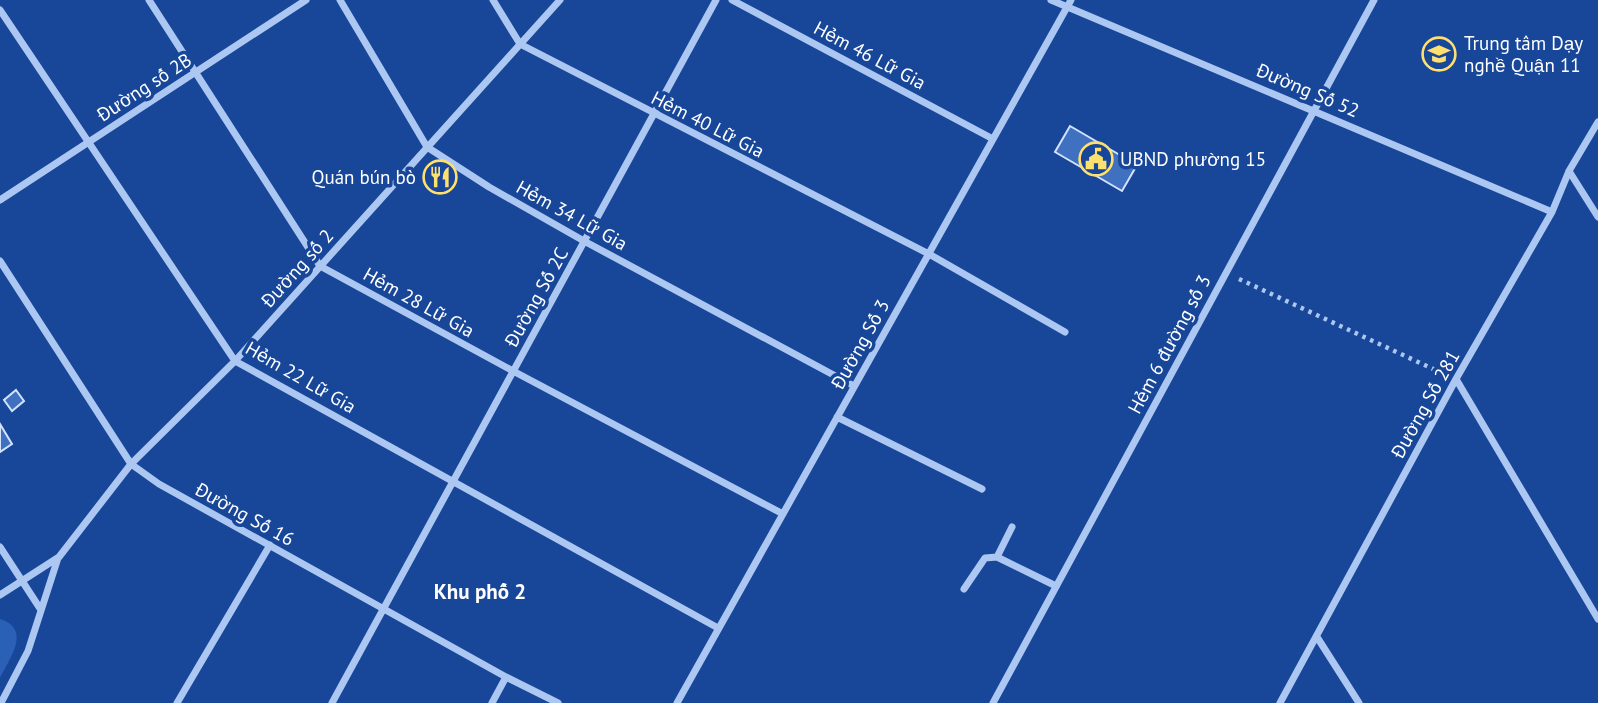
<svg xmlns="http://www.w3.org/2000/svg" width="1598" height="703" font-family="'PT Sans',sans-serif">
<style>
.green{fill:#2b60b7}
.building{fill:#4070c0;stroke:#d4e3fc;stroke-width:2}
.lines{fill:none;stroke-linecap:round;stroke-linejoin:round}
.path{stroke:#acc7f2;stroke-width:4.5;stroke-dasharray:3.5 5;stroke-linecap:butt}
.street{stroke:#acc7f2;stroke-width:7}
.labels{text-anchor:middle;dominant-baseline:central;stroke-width:7;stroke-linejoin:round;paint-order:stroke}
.poi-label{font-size:19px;fill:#fff;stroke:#184799;text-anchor:start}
.street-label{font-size:19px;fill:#fff;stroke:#184799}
.neighbourhood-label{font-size:21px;font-weight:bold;fill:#fff;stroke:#184799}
</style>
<rect width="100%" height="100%" fill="#184799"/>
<path class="green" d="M0,619C32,629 10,658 0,678Z"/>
<path class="building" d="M1070,126L1137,165L1122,191L1055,152Z
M16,390L24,401L12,411L4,400Z
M0,424L12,444L0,452Z"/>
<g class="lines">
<path class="path" d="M1239,279L1444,374"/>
<path class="street" d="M149,0L320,266L513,371L783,514
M340,0L427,147L489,187L584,241L854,386
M493,0L520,44L929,254L1065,332
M732,0L993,139
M1051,0L1552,212
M0,10L235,361L718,628
M1569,171L1598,217
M0,200L306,0
M0,261L131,464L159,484L506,677L558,703
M1456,379L1598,619
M837,417L982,489
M0,547L41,610
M997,557L1056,586
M964,589L985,558L997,557L1012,527
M0,595L59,557L131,464L235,361L560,0
M1317,637L1359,703
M1,703L28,651L58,558
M177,703L270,545
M332,703L716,0
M492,703L506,677
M677,703L1071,0
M993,703L1374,0
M1280,703L1456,379L1552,212L1569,171L1598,122"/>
</g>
<defs>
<symbol id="school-ring" viewBox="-11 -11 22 22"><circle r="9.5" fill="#184799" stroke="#ffdf6d" stroke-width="1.5"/><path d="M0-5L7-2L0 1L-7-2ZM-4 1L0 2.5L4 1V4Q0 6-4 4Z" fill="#ffdf6d"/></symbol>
<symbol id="civic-ring" viewBox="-11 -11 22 22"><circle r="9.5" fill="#184799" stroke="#ffdf6d" stroke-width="1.5"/><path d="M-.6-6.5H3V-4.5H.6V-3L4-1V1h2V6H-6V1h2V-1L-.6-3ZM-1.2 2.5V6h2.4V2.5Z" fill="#ffdf6d"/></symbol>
<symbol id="restaurant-ring" viewBox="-11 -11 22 22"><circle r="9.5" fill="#184799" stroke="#ffdf6d" stroke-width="1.5"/><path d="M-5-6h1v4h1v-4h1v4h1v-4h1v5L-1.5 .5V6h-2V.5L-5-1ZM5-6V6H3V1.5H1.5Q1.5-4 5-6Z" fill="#ffdf6d"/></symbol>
</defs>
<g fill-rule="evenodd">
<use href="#school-ring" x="1420" y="35" width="38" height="38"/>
<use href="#civic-ring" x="1077" y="140" width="38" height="38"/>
<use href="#restaurant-ring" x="421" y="158" width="38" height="38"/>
</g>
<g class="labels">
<g class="poi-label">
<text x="1464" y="43">Trung tâm Dạy<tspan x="1464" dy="22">nghề Quận 11</tspan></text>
<text x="1120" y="159">UBND phường 15</text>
<text x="416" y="177" text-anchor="end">Quán bún bò</text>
</g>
<g class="street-label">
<text transform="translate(870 55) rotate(28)">Hẻm 46 Lữ Gia</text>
<text transform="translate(144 87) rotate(-33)">Đường số 2B</text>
<text transform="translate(1308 90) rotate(23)">Đường Số 52</text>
<text transform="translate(708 124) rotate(27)">Hẻm 40 Lữ Gia</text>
<text transform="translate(572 215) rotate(29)">Hẻm 34 Lữ Gia</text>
<text transform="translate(297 268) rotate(-48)">Đường số 2</text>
<text transform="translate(536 297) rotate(-61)">Đường Số 2C</text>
<text transform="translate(419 302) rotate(29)">Hẻm 28 Lữ Gia</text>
<text transform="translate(860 344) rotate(-61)">Đường Số 3</text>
<text transform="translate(1169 344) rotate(-62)">Hẻm 6 đường số 3</text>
<text transform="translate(301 377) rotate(30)">Hẻm 22 Lữ Gia</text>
<text transform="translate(1425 404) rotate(-61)">Đường Số 281</text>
<text transform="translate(245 514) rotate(29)">Đường Số 16</text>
</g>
<g class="neighbourhood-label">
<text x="480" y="591">Khu phố 2</text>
</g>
</g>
</svg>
